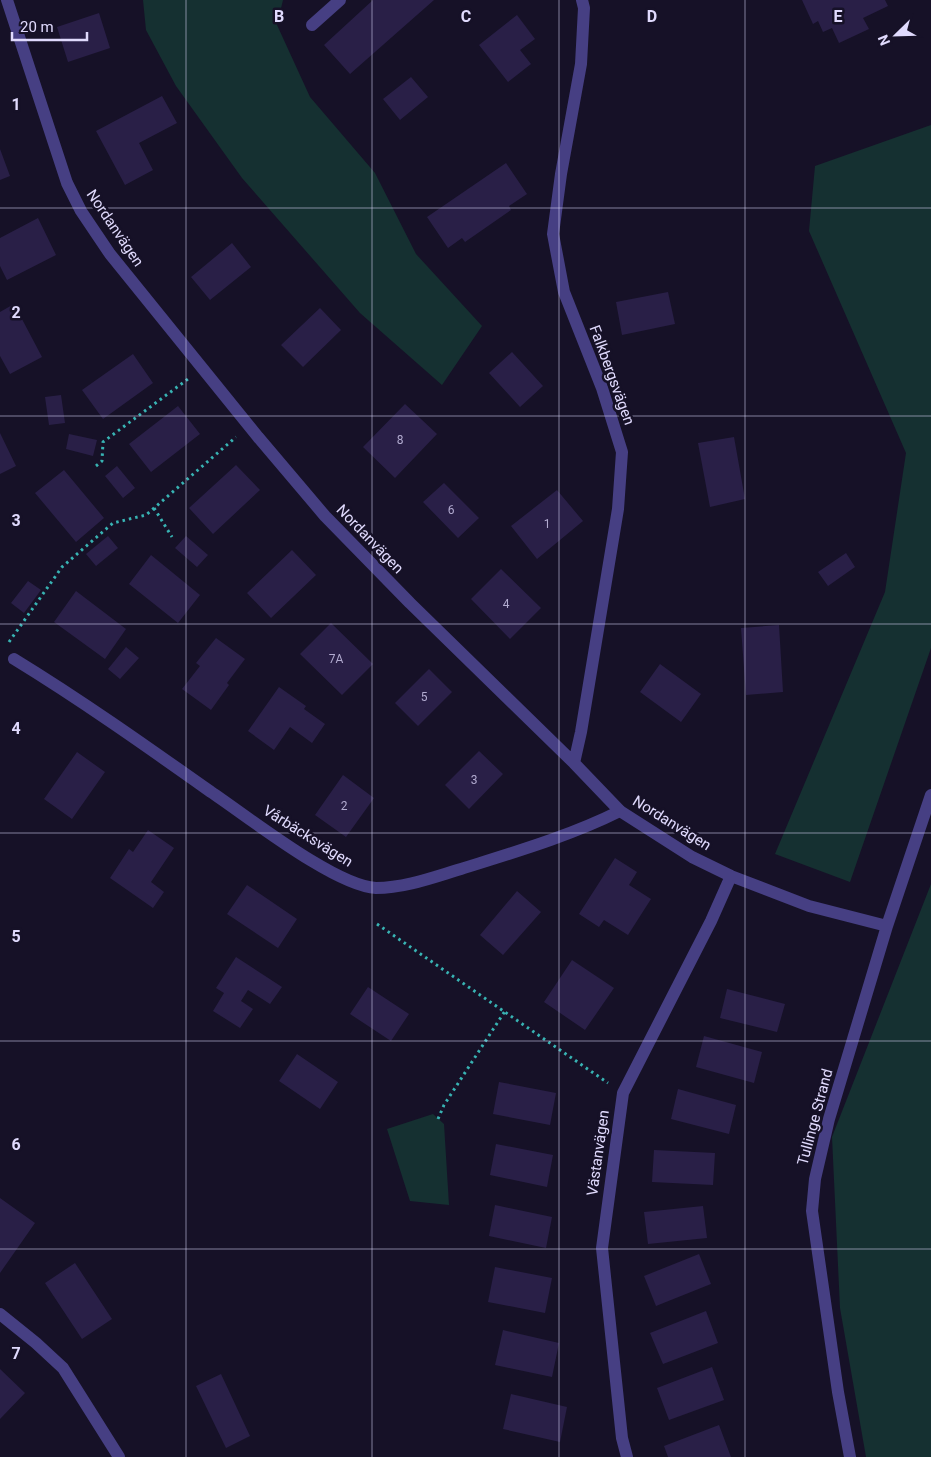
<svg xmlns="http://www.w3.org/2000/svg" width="931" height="1457" font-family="Roboto,sans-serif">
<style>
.green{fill:#153031}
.building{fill:#291f47}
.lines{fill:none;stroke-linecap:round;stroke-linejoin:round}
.path{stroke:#38b3b3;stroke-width:3;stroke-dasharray:2.5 4;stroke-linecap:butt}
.service{stroke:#463f83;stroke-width:12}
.minor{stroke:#463f83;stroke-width:12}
.grid{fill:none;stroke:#e0dafd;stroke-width:1;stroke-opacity:0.55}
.labels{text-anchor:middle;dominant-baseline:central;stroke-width:5;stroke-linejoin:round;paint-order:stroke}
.number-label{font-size:12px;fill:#b2abd0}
.street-label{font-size:15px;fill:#e0dafd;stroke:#161127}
.grid-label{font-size:16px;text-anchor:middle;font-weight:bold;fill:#e0dafd;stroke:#161127;stroke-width:5;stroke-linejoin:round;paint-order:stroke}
</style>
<rect width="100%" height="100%" fill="#161127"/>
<path class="green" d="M143,0H283L277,25L310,97L375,173L416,254L482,326L442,385L360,313L242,178L176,86L146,30Z
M931,125V648L850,882L775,854L885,592L906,453L809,231L815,166Z
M931,884V1457H866L840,1308L832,1137Z
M433,1114L444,1124L449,1205L410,1201L387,1129Z"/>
<path class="building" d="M373,0H434L350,74L324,45Z
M802,0H885L888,6L863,18L869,29L839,43L832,28L823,32L818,21L813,24Z
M99,13L110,48L68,62L57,27Z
M517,15L535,39L520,50L531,64L508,82L479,45Z
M411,77L428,97L400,120L383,99Z
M162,96L177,123L139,143L153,170L125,185L96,131Z
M0,149L10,176L0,180Z
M506,163L527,194L509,206L511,210L465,242L462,238L448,248L427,217Z
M38,218L56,255L7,280L0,266V238Z
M232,243L251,267L210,300L191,277Z
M668,292L675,324L622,335L616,302Z
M14,304L42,357L10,374L0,356V312Z
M320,308L341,330L303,367L281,345Z
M512,352L543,386L520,407L489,373Z
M133,354L153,383L103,419L82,390Z
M61,395L65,423L49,425L45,397Z
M405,404L437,434L395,478L363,447Z
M178,406L200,434L151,472L129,444Z
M0,433L16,466L0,474Z
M69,434L97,440L93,456L66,449Z
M734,437L745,499L710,507L698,443Z
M236,465L260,490L213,534L189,508Z
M117,466L135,488L123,498L105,476Z
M64,470L104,518L76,542L35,493Z
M444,483L479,518L458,538L423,502Z
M557,490L583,521L537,559L511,526Z
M108,536L118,548L96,566L86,554Z
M186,536L208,555L197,567L175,548Z
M292,550L316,575L271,618L247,593Z
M846,553L855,567L828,586L818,572Z
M151,555L200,595L178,623L129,584Z
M501,569L541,608L510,639L471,599Z
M28,581L41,590L24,613L11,603Z
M76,591L126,629L105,659L54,622Z
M331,623L373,664L342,695L300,654Z
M779,625L783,692L746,695L741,628Z
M216,638L245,659L227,683L229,685L211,710L182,689L200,666L196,663Z
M126,647L139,658L120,679L108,669Z
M660,664L701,694L681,722L640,692Z
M429,669L452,692L418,726L395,703Z
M279,687L306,706L304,709L325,724L312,743L290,727L274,750L248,731Z
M479,751L503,774L469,809L445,785Z
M77,752L105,772L72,819L44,799Z
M343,775L374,798L346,837L315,815Z
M148,830L174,848L151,882L164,892L153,908L110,878L129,849L133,852Z
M615,858L637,872L629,885L651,899L628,935L604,920L599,927L579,914Z
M247,885L297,919L278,948L227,914Z
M517,891L541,912L503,955L480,935Z
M236,957L282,987L270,1004L248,990L241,1001L253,1009L240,1028L213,1011L224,993L216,988Z
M572,960L614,988L585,1030L544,1002Z
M368,987L409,1014L391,1041L350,1014Z
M727,989L785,1004L777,1032L720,1018Z
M704,1036L762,1052L754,1083L696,1067Z
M297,1054L338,1082L320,1109L279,1081Z
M499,1082L556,1093L550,1125L493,1114Z
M678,1089L736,1105L729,1134L671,1119Z
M496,1144L553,1155L547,1187L490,1175Z
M654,1150L715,1153L713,1185L652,1182Z
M0,1198L35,1223L0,1273Z
M495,1205L552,1217L546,1248L489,1236Z
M703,1206L707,1238L648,1244L644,1212Z
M699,1254L711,1284L656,1306L644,1276Z
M75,1263L112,1319L82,1339L45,1283Z
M495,1267L552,1278L545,1313L488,1302Z
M706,1311L718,1343L663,1364L650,1333Z
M503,1330L559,1343L552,1377L495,1365Z
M712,1367L724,1400L669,1420L657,1388Z
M0,1369L25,1393L0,1419Z
M221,1374L250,1436L226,1448L196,1386Z
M511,1394L567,1407L560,1442L503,1429Z
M719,1425L731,1457H668L664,1446Z"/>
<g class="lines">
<path class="path" d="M96,466L102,461L103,442L188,379
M154,508L172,537
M9,642L62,567L113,523L146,515L236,437
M377,924L608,1083
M438,1119L444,1105L505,1011"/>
<path class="service" d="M312,25L340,0
M14,659C81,700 146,746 211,792C247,816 335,886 376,888C405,888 434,877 461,869C515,852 570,836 620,811"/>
<path class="minor" d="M7,0L67,183L81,211L110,254L258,437L325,516L410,603L574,763L620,811L692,857L731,876L809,906L887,926
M574,763L581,732L618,509L622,452L602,388L564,292L553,234L561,174L581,64L584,8L582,0
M0,1314L36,1343L63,1368L119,1457
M627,1457L622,1438L602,1248L623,1093L711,921L731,876
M850,1457L838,1392L812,1211L815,1179L829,1119L887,926L931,795"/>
</g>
<path class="grid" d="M186,0V1457M372,0V1457M559,0V1457M745,0V1457M0,208H931M0,416H931M0,624H931M0,833H931M0,1041H931M0,1249H931"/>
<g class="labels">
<g class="number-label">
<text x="400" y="440">8</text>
<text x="451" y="510">6</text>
<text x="547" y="524">1</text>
<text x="506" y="604">4</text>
<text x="336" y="659">7A</text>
<text x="424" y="697">5</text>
<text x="474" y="780">3</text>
<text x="344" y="806">2</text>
</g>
<g class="street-label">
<text transform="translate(115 228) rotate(56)">Nordanvägen</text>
<text transform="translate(612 375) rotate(70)">Falkbergsvägen</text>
<text transform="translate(370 539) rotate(46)">Nordanvägen</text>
<text transform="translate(672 823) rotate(32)">Nordanvägen</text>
<text transform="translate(308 836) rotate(32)">Vårbäcksvägen</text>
<text transform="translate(815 1117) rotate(-75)">Tullinge Strand</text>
<text transform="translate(598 1153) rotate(-82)">Västanvägen</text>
</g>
</g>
<g class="grid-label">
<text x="279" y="22">B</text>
<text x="466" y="22">C</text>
<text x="652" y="22">D</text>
<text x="838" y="22">E</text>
<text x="16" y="110">1</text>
<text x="16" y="318">2</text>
<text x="16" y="526">3</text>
<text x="16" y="734">4</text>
<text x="16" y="942">5</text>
<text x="16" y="1150">6</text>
<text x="16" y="1359">7</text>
</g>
<g transform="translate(896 35) rotate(247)" stroke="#161127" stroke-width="4" paint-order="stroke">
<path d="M0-4L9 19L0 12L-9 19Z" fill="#e0dafd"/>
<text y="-8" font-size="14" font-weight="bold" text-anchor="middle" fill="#e0dafd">N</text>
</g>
<path d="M12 32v8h75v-8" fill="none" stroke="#e0dafd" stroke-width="2.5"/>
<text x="20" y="32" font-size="15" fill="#e0dafd" stroke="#161127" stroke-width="4" paint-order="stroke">20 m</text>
</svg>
